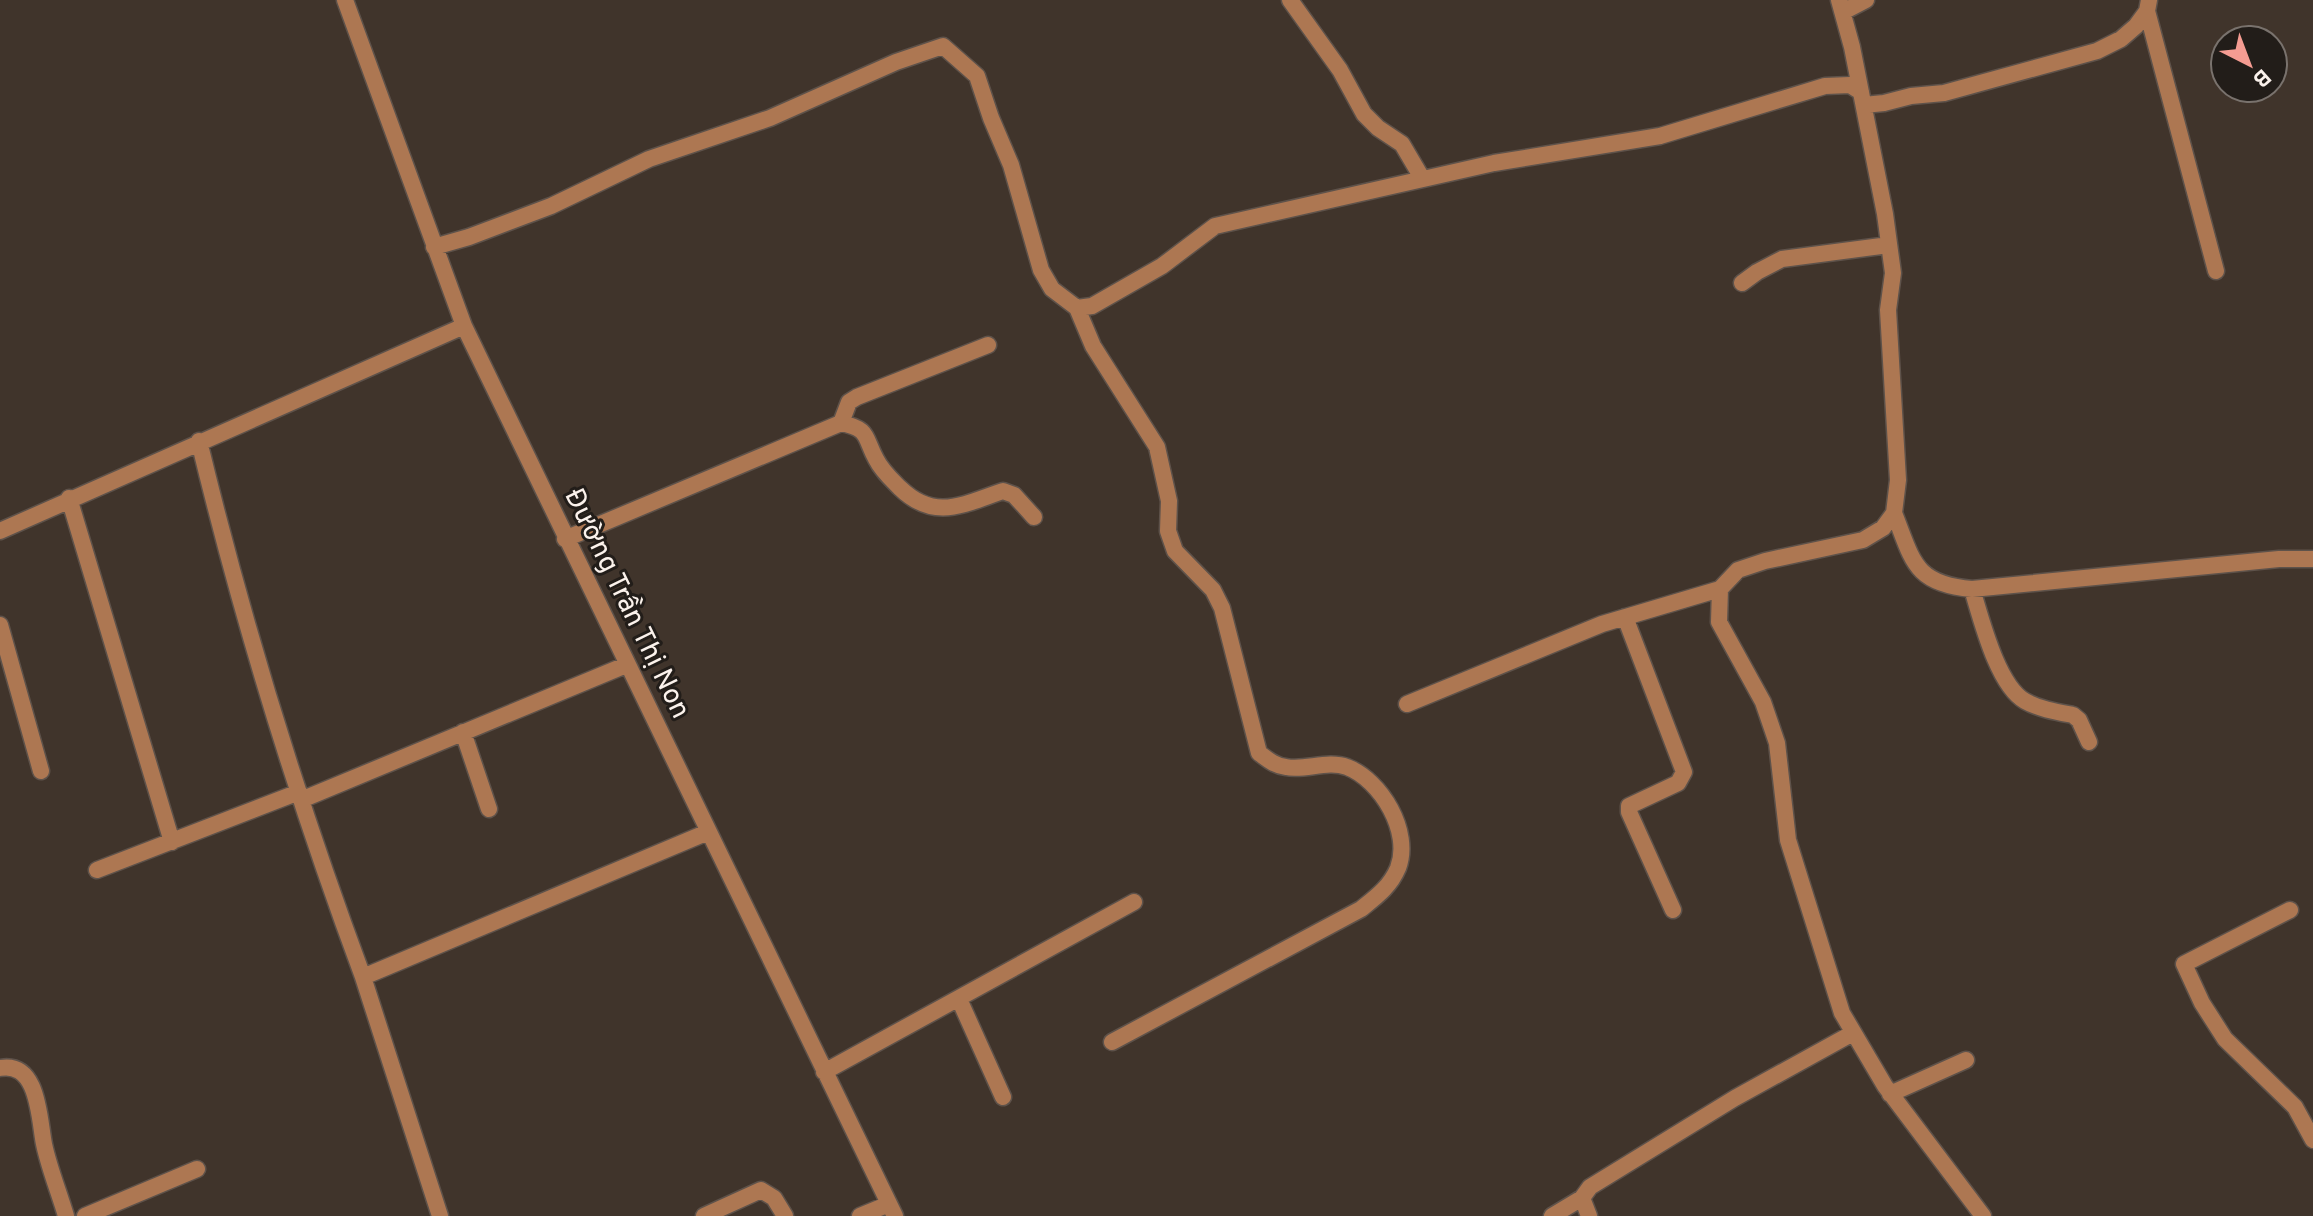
<svg xmlns="http://www.w3.org/2000/svg" width="2313" height="1216" font-family="Overpass,sans-serif">
<style>
.lines{fill:none;stroke-linecap:round;stroke-linejoin:round}
.street-casing{stroke:#5e524a;stroke-width:19}
.street{stroke:#ad7752;stroke-width:16}
.labels{text-anchor:middle;dominant-baseline:central;stroke-width:6;stroke-linejoin:round;paint-order:stroke}
.street-label{font-size:28px;fill:#fbf2ec;stroke:#221d19}
</style>
<rect width="100%" height="100%" fill="#40342b"/>
<g class="lines">
<defs>
<path id="street" d="M345,0L464,326L895,1216
M1290,0L1340,70L1364,114L1378,128L1402,144L1422,178
M1839,0L1852,47L1885,214L1893,273L1888,310L1898,480L1894,513L1883,528L1863,540L1765,561L1738,570L1720,589L1719,622L1763,702L1777,743L1788,840L1842,1013L1885,1086L1983,1216
M2147,11L2216,271
M1843,12L1866,0
M1864,105L1884,103L1911,96L1944,93L2097,51L2121,39L2136,26L2147,11L2149,0
M434,247L469,237L551,206L649,159L770,118L896,62L943,46L977,76L991,118L1011,165L1041,270L1052,289L1077,308L1092,306L1162,266L1215,226L1494,163L1660,136L1825,86L1850,85L1861,92
M1742,283L1757,272L1782,259L1889,245
M1077,308L1093,346L1157,447L1169,501L1168,531L1175,551L1213,590L1222,608L1259,753C1267,759 1275,766 1286,767C1305,771 1327,760 1347,767C1381,780 1412,832 1398,868C1390,887 1376,897 1361,909L1112,1042
M841,423C870,429 864,437 876,459C882,471 891,479 900,488C935,522 964,504 1003,491L1014,495L1034,517
M199,441C243,623 298,802 363,977L708,832
M69,498L172,842
M1894,513C1913,561 1914,584 1972,589L2279,559H2313
M0,531L464,326
M565,539L841,423L849,402L857,397L988,345
M1972,589C1981,618 1997,685 2025,701C2039,709 2057,712 2073,715L2079,720L2089,742
M1625,617L1684,772L1678,783L1629,806V812L1673,910
M0,625L41,771
M1407,704L1602,624L1720,589
M463,732L489,809
M301,800L626,665
M97,870L299,792
M2290,910L2184,964L2202,1003L2225,1039L2295,1107L2313,1140
M363,977L440,1216
M959,999L1003,1097
M0,1068C39,1061 39,1119 44,1144C49,1168 59,1192 66,1216
M824,1072L1134,902
M1890,1094L1966,1060
M85,1216L197,1169
M704,1216L761,1190L774,1198L785,1216
M860,1216L889,1204
M1552,1216L1582,1198
M1589,1216L1582,1198L1590,1187L1735,1098L1853,1033"/>
</defs>
<use href="#street" class="street-casing"/>
<use href="#street" class="street"/>
</g>
<g class="labels">
<g class="street-label">
<text transform="translate(626 604) rotate(64)">Đường Trần Thị Non</text>
</g>
</g>
<g transform="translate(2249 64) rotate(138)"><circle r="38" fill="#221d19" stroke="#79726d" stroke-width="2"/>
<path d="M0-6L14 30L0 20L-14 30Z" fill="#f59c92"/>
<text y="-12" font-size="22" font-weight="bold" text-anchor="middle" fill="#fbf2ec">B</text>
</g>
</svg>
